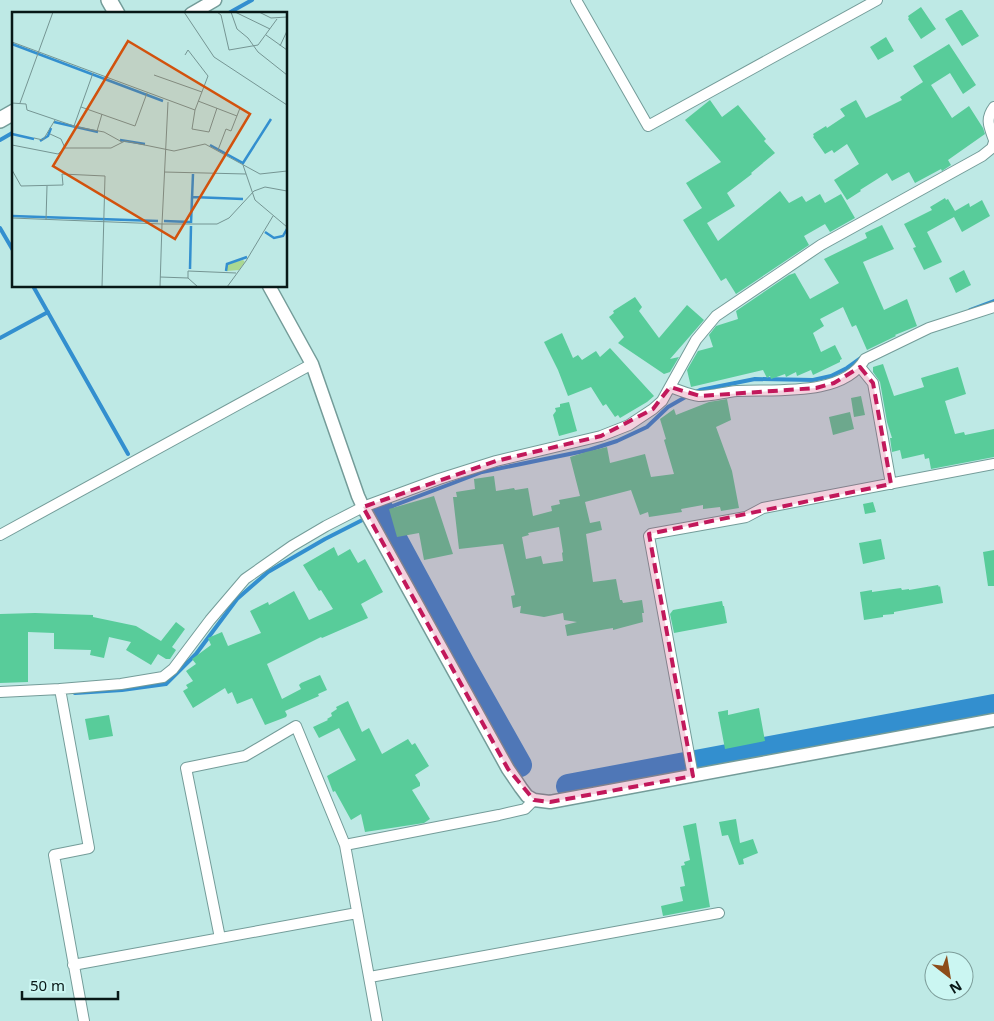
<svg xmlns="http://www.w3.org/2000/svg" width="994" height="1021" font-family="'Noto Sans',sans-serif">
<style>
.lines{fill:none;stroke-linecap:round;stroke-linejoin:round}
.stream{stroke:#338fcf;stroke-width:4}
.river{stroke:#338fcf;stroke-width:24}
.building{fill:#58cc9a;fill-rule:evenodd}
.minor-casing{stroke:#749c99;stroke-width:12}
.tertiary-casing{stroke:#749c99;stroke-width:15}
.secondary-casing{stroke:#749c99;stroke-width:18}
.minor{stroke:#fff;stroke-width:10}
.tertiary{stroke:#fff;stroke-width:12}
.secondary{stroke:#fff;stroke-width:15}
.marked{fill:#c2185b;fill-opacity:0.2;stroke:#c2185b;stroke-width:4;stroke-dasharray:10 6;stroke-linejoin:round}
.inset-river{fill:none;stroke:#338fcf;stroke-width:2.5}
.inset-road{fill:none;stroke:#759593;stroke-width:1}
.view{fill:#d2520d;fill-opacity:0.15;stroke:#d2520d;stroke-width:2.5}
.inset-edge{fill:none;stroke:#081817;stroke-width:2.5}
</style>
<rect width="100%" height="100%" fill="#bee9e5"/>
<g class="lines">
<path class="stream" d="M227,14L252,0
M0,140L14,132
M0,228L14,252
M33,286L128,454
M970,310L994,301
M0,338L48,312
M695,392L700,390L755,379L813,380L831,376L847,368L861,358
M75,693L122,690L166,684L196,654L237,599L268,572L325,539L382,510L482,472L589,450L617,441L647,427L668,407L689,395"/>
<path class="river" d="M382,510L384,518L463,664L520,765
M568,786L994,706"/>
</g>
<path class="building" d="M921,7L936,29L921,39L908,19L909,18L908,16Z
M960,10H962L979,36L962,46L945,19Z
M886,37L894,51L878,60L870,47Z
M949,44L976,85L963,94L950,73L931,85L952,118L969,106L983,128L985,134L948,160L951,165L942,171L941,169L915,183L909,172L892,181L887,173L860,190L861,191L847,200L834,180L859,164L847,144L834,153L832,150L825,154L813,137L814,136L813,134L826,126L827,128L845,116L840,109L856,100L866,118L902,100L900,97L923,82L913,66Z
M710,100L722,117L738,105L766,139L764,141L775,153L751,173L752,174L727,193L735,206L707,223L718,241L780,191L789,203L802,196L806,202L820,194L825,203L841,194L855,218L830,232L825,224L804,236L809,245L736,294L726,278L721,281L683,220L702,208L686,183L721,162L685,120Z
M945,198L946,200L948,199L955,211L969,203L970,207L982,200L990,216L962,232L954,217L927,232L942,262L924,270L913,248L916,247L904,224L932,210L930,207Z
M882,225L894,249L863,262L884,310L907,299L917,326L895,335L896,336L867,350L856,325L852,327L843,307L820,319L824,326L813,333L821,352L835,345L842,359L840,360V362L813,375L811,370L797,376L796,372L786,377L785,374L771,379L770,376L767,378L763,370L691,387L687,370L698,351L713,347L709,335L716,326L738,319L736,311L789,275L795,273L810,299L839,283L824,259L867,238L865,233Z
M964,270L971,285L956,293L949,278Z
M635,297L642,307L639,311L659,338L687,305L704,320L670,359L679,357L670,372L664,374L618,343L624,337L609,317L614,313L613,311Z
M562,333L573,358L578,355L582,360L596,351L600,357L610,348L654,396L647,402L620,418L618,415L615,417L606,404L603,406L591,387L568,396L558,370L544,342Z
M883,364L894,396L924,387L921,378L958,367L966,394L945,401L955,434L964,432L965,435L994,429V457L931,469L929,458L925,459L924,454L902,459L900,450L892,452L890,438H892L887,422L880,382L873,372V367Z
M861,396L865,415L854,417L851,398Z
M727,399L731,420L716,427L732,471L739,508L721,511L720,507L703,509V505L681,509L682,512L649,517L648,512L640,515L631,490L585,502L590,523L600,521L602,530L586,534L593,582L616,579L620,600H622L623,603L642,600L644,613H642L643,622L613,630V628L607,629L567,636L565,625L577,622L564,620L563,613L544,617L520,613L521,606L513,608L511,596L515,595L503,544L459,549L453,497H457L456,492L475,489L474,479L494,476L496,491L514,488L515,490L528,488L533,516L552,511L551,506L560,504L559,500L580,496L570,457L586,452L607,447L610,463L645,454L651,477L674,474L664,440L666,439L660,419L674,409L676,415L709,402ZM559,527L563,552L562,553L563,561L543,564L541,556L526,559L522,537L529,535L528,533Z
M569,402L577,431L559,436L553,415L556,411L555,408L560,407V404Z
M850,412L854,429L833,435L829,417Z
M434,496L453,554L424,560L419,533L397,537L389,509Z
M873,502L876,512L865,514L863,504Z
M881,539L885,559L863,564L859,543Z
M334,547L338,556L350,549L358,563L365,559L383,592L361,604L368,618L322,638L321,637L267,664L282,699L301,689L299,685L301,683L320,675L327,690L318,694L319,696L285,711L287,715L286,717L265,725L252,698L237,704L232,692L228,694L225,688L193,708L183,691L188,688L186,685L193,681L186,671L196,664L192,659L211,645L208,638L222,632L228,646L261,633L250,611L268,602L269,605L294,591L309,620L333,609L321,590L319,591L303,565Z
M994,550V586H988L983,552Z
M938,585L939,587L940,586L943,603L894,612V614L883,615V617L864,620L860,592L872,590V592L901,588L902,590L909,589V590Z
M722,601L723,606H724L727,623L674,633L670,614L673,610Z
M35,613L93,615V617L136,626L161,641L176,622L185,629L172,647L176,650L170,659H166L158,654L151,665L126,650L131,642L109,637L104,658L90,655L91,650L54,649V633L28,632V682L0,683V614Z
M348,701L362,732L369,728L382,754L408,739L412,745L415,743L429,766L415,775L420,783V786L412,790L430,819L424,823L365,832L361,814L351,820L335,791L333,792L327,776L356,760L339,728L319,738L313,727L328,720L327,719L332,716L331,713L337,709L336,707Z
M759,708L765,741L725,749L718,712L728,710V715Z
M109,715L113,736L89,740L85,719Z
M736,819L740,843L753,839L758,853L743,859L744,864L739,865L728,835L722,836L719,822Z
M696,823L710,907L663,916L661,906L683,901L680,887L685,886L681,866L685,865L684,862L690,860L683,826Z"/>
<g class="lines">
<defs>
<path id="minor" d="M576,0L648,126L877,0
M994,107C985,119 989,126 994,140
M860,367L873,383L891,484
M670,387C679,390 690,395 699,396C712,396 725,392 737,391C776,389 843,397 865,359L929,328L994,307
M0,535L312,364
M60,689L89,848L54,855L84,1021
M0,692L60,689L121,684L163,677L173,669L210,620L245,579L292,546L326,526L363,507L439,479L496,461L601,436L629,425L653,409L662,401L696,340L716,316L821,245L982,156L992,148L994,142
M693,776L649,536L651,534L746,517L763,508L994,464
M220,938L186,768L245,756L296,726L345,845
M73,965L357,913
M370,977L719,913
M377,1021L345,845L499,815L525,809L534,800"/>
<path id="tertiary" d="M191,14L215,0
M269,286L312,364L358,496L363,507L508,769L521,788L527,796L534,800L550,802L994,720"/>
<path id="secondary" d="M109,0L117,14
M0,120L14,112"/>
</defs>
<use href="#minor" class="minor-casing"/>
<use href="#tertiary" class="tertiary-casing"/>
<use href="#secondary" class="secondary-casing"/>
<use href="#minor" class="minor"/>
<use href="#tertiary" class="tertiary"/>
<use href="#secondary" class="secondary"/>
</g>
<path class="marked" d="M860,367L873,383L891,484L649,534L693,776L550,802L534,800L508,769L363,507L496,461L601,436L653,409L670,387L700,396L816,388L834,383Z"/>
<g transform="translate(12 12)">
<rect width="275" height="275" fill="#bee9e5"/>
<path d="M231,248L233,250L227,258L215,259V252Z" fill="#aad892"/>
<path class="inset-river" d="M0,32L151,89M42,110L86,120M0,122L22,127M108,128L133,132M28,129L36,124L39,116M198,133L231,151L259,107M180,185L231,187M0,204L146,209M152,209L178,210M179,211L181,162M253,220L262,226L271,224L275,217M178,257L179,214M214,259L215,252L235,245"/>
<path class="inset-road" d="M172,0L202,45L275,93M205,0L209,3L217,38L246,33L265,7M219,0L225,17L236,26L246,40L275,63M223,0L258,17M247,0L259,6L275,5M254,23L275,38M0,30L183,98L196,64L176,38L173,43M268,34L275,19M142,63L190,80M186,89L225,104M0,91L14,92L15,98L62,114L81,61M8,91L41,0M69,95L123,114L135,81M183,98L180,117L197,120L205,96M60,114L92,120L110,130M85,119L90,102M38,122L49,127L53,136M22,126L31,128L43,108M0,133L46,142L53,136H99L113,129L162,139L193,132L248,162L275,159M206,138L214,117L219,119L228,96M231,153L243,188L275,215M0,158L9,174L51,173L50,162L93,164L90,275M152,160L234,162M0,206L150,212L156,90M34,208L35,174M148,265L176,266L186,275M176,266V259L224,261M148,275L150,212H205L217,206L242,179L253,175L275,179M215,275L234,249L261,204"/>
<path class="view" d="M116,29L238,102L163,227L41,154Z"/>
<rect width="275" height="275" class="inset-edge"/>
</g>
<g transform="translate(949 976) rotate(149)"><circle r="24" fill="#cbf6f2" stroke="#7d9d9a"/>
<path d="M0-4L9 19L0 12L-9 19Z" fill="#8d4c19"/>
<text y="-8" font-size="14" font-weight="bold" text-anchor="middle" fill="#081817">N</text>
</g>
<path d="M22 991v8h96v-8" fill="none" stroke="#081817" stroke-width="2.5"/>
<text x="30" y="991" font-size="15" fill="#081817" stroke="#cbf6f2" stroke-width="4" paint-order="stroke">50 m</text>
</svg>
